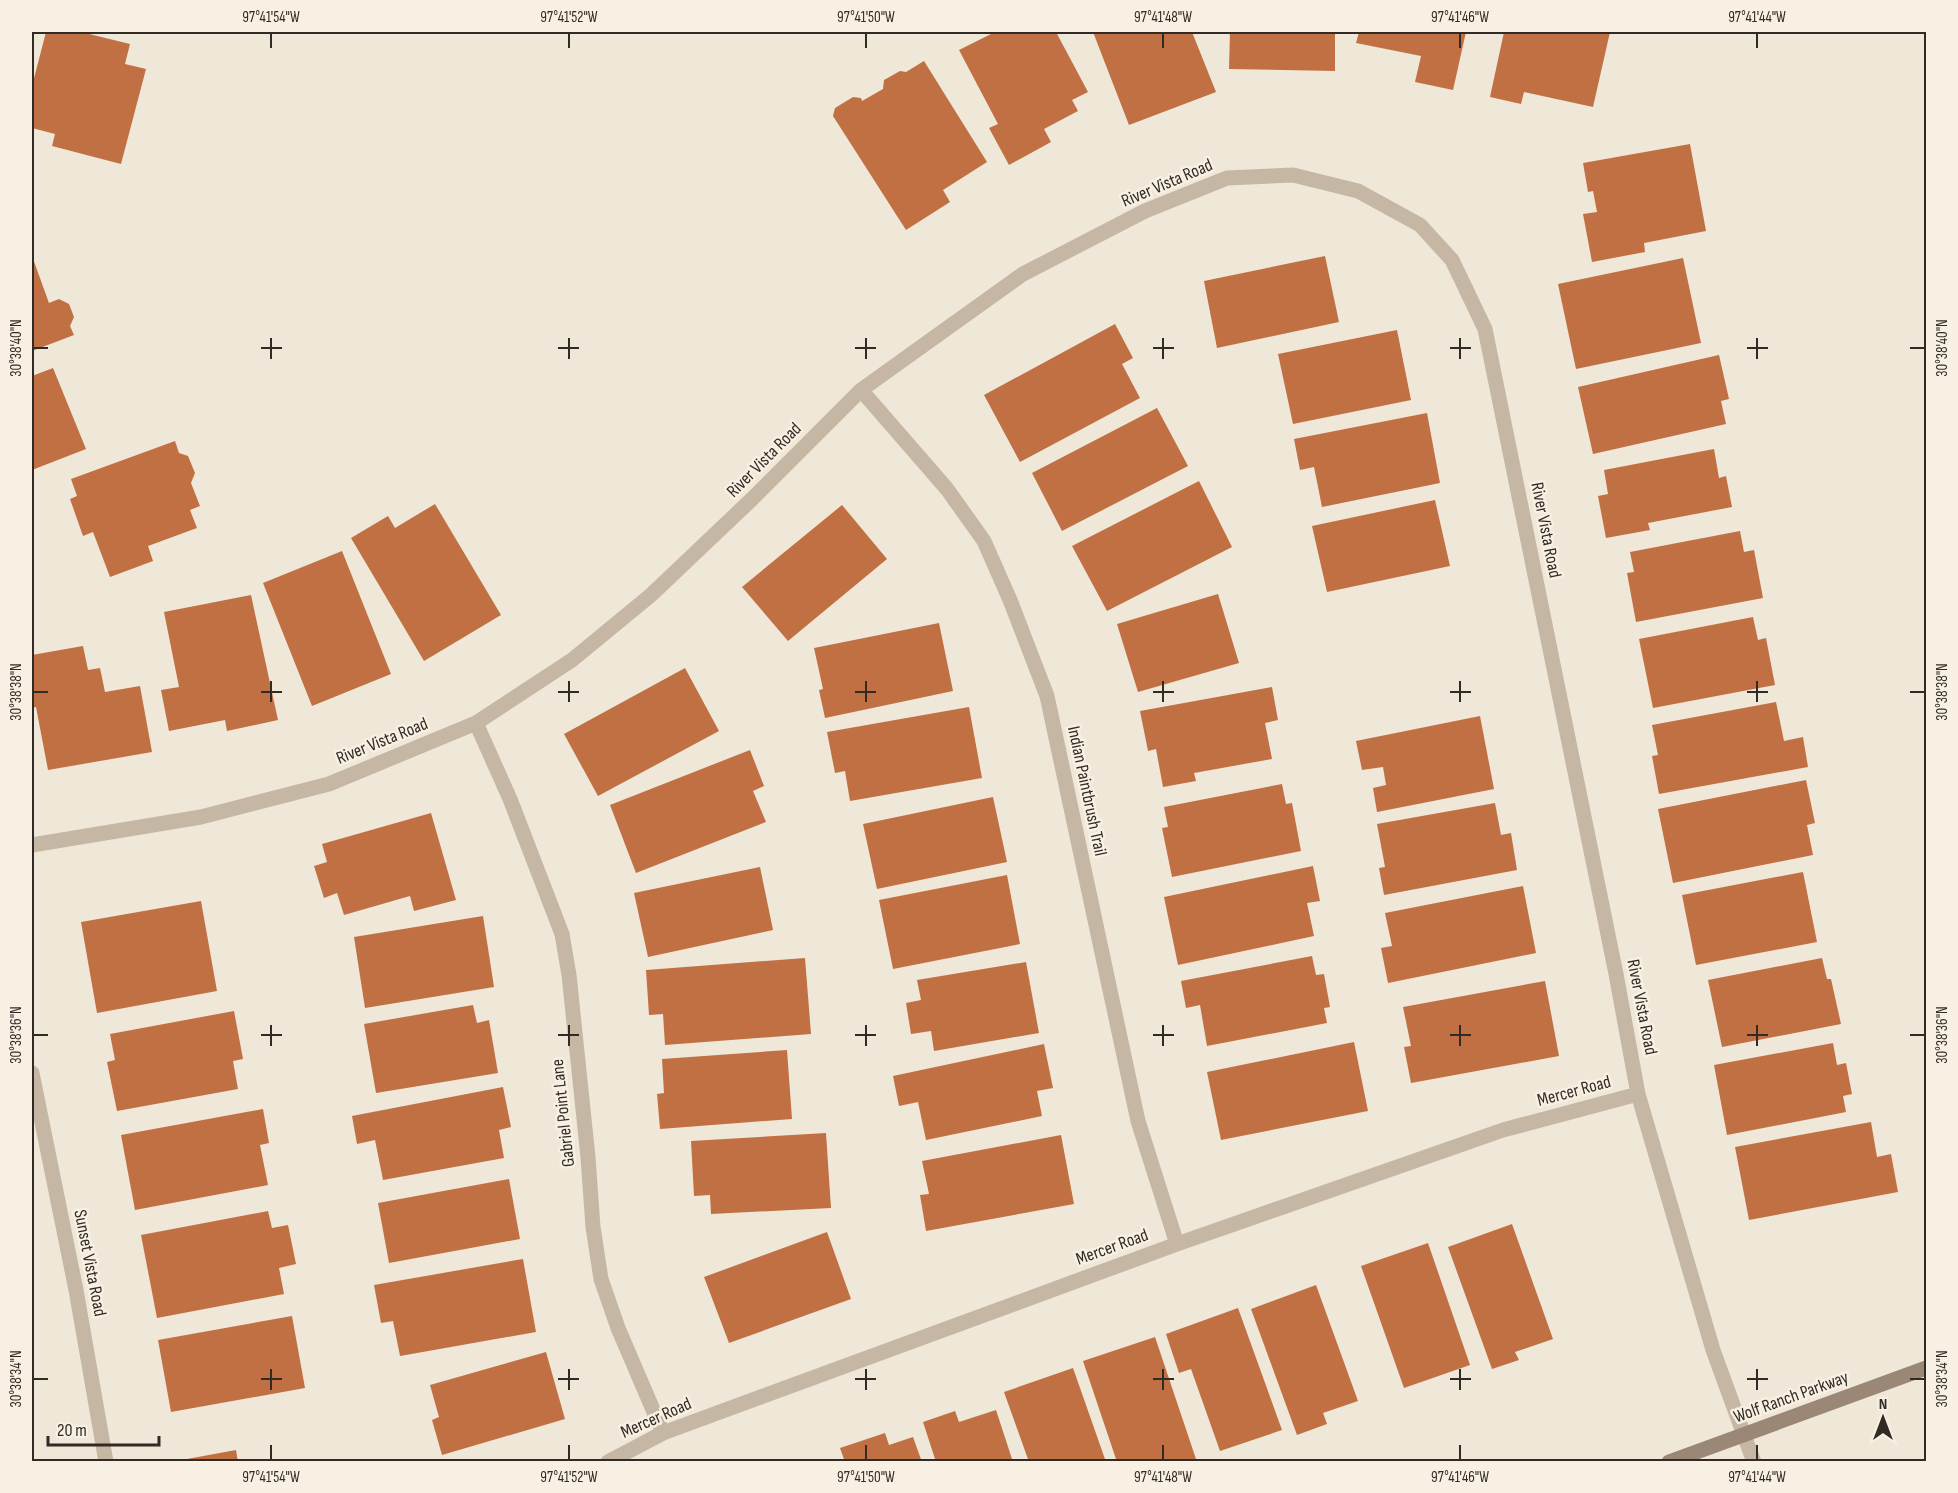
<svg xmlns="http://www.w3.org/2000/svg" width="1958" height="1493" font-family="'Sofia Sans Condensed',sans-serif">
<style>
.building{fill:#c17044}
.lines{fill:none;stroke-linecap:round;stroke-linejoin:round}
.lane{stroke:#c6b7a4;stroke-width:15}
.street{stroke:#c6b7a4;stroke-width:15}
.secondary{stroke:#9a8776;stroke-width:15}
.ticks{fill:none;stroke:#322b25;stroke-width:2}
.labels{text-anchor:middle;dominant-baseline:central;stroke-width:5;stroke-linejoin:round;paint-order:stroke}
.street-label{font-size:18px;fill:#322b25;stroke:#f8f0e3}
.neatline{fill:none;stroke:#322b25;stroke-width:2}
.ticks-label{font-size:15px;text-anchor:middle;fill:#322b25}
</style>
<rect width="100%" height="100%" fill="#efe7d7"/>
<path class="building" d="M46,32H81L130,44L125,64L146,69L121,164L52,146L55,134L32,128V86Z
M995,32H1056L1088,92L1072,100L1078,111L1044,129L1051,142L1009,165L989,128L998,124L959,50Z
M1093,32H1192L1216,92L1129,125Z
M1230,32H1335V71L1229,69Z
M1359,32H1466L1453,90L1415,82L1421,56L1356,43Z
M1504,32H1610L1593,107L1524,92L1521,104L1490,97Z
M924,61L987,162L943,190L950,202L906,230L833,116L835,108L853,97L861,98L862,101L883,89L884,80L900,71L906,72Z
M1690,144L1706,231L1644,243L1645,252L1592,262L1583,214L1597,212L1593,191L1588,192L1583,163Z
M32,256L49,303L59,299L69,304L74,317L70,326L74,335L32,351Z
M1325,256L1339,322L1217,348L1204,281Z
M1683,258L1701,343L1576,369L1558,284Z
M1115,324L1133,358L1122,364L1140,398L1020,462L984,395Z
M1397,330L1411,400L1293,424L1278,354Z
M1719,355L1729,399L1721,401L1726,424L1593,454L1578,387Z
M53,368L86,449L32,470V376Z
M1157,408L1188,466L1062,531L1032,473Z
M1427,413L1440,483L1322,507L1314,467L1300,470L1294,439Z
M175,441L179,453L188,456L195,473L191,483L200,506L190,510L197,528L148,546L153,561L110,577L93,532L83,536L70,499L77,496L71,479Z
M1714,449L1719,478L1726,476L1732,507L1648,523L1650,530L1606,538L1598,496L1608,494L1604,470Z
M1199,481L1232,547L1107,611L1072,546Z
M1435,500L1450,566L1327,592L1312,526Z
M435,504L501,615L424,661L351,538L388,516L395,528Z
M842,505L887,559L788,641L742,587Z
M1740,531L1744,552L1754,550L1763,598L1636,622L1627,573L1634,572L1630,552Z
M342,551L391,674L312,706L263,583Z
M1218,594L1239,663L1138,692L1117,624Z
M251,595L278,720L227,731L225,720L169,731L161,690L179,687L164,612Z
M1753,617L1758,640L1766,638L1775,685L1653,708L1639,639Z
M939,623L953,691L825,718L819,690L823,689L814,648Z
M83,646L88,670L100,668L105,692L140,686L152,752L48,770L36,707L32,708V655Z
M685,668L719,731L598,796L564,734Z
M1272,687L1278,720L1265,723L1272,759L1194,773L1196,781L1163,787L1156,749L1148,751L1140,711Z
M1776,702L1784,741L1803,737L1808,767L1659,794L1652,756L1658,755L1652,725Z
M969,707L982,778L850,801L845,771L835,773L827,732Z
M1480,716L1494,789L1377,812L1373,788L1386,785L1383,767L1362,770L1356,741Z
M750,750L764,786L753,791L766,822L636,873L610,805Z
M1806,780L1815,823L1807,825L1813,855L1673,883L1658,809Z
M1282,784L1286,804L1292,803L1301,851L1172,877L1162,828L1168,827L1164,807Z
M993,797L1007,862L877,889L863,824Z
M1495,803L1501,835L1511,833L1517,870L1384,895L1379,868L1385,867L1377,824Z
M431,813L456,900L414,911L410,896L344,915L337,893L324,898L314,866L327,862L322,844Z
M1313,866L1320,901L1307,903L1314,936L1178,965L1164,897Z
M760,867L773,930L648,957L634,893Z
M1803,872L1817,942L1696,965L1682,895Z
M1007,875L1020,944L893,969L879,900Z
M1523,886L1536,953L1388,983L1381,948L1392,946L1385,913Z
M201,901L217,991L97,1013L81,922Z
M483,916L494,987L365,1008L354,937Z
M1312,956L1316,975L1324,974L1330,1007L1324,1008L1327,1023L1207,1046L1200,1005L1186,1008L1181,981Z
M805,958L811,1034L665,1045L663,1014L649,1015L646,970Z
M1822,958L1827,979H1831L1841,1024L1722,1047L1708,980Z
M1026,962L1039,1033L934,1051L931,1031L911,1034L906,1003L921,1000L917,980Z
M1545,981L1559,1056L1411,1083L1404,1047L1411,1046L1403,1007Z
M473,1005L477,1023L489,1020L498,1073L376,1093L364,1024Z
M234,1011L243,1059L233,1061L238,1089L117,1111L107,1062L115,1060L110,1034Z
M1354,1042L1368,1111L1221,1140L1207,1072Z
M1833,1043L1837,1065L1846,1063L1852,1094L1843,1096L1846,1112L1727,1135L1714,1065Z
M1044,1044L1053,1088L1037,1091L1042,1116L926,1140L918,1102L899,1106L893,1076Z
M787,1050L792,1119L660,1129L657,1094L664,1093L662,1059Z
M503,1087L511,1127L499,1130L504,1158L383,1180L375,1140L357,1144L352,1116Z
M263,1109L269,1143L260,1145L268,1185L135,1210L121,1135Z
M1871,1122L1877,1157L1891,1154L1898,1192L1749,1220L1735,1147Z
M826,1133L831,1208L711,1214L710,1195L694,1196L691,1141Z
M1061,1135L1074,1204L926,1231L920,1195L929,1194L922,1161Z
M509,1179L520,1239L389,1263L378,1203Z
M268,1211L272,1228L288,1225L296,1264L279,1268L284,1294L157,1318L141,1235Z
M1512,1224L1553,1339L1515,1352L1519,1360L1492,1369L1448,1247Z
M827,1232L851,1299L729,1343L704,1277Z
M1428,1243L1470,1365L1404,1388L1361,1266Z
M523,1259L536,1332L400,1356L393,1321L381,1323L374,1285Z
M1316,1285L1358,1401L1323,1413L1327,1424L1297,1435L1251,1309Z
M1238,1308L1282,1430L1220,1451L1191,1369L1179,1373L1166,1334Z
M292,1316L305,1388L171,1412L158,1340Z
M1155,1337L1197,1462H1117L1083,1361Z
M546,1352L565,1419L442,1455L432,1420L439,1417L430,1385Z
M1073,1368L1106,1462H1029L1004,1392Z
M996,1410L1013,1462H936L923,1422L955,1411L959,1422Z
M885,1433L889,1445L913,1437L922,1462H845L840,1448Z
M236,1450L238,1462H188L187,1459Z"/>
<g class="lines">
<path class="lane" d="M1744,1435L1754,1462"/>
<path class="street" d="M861,390L947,489L984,541L1010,600L1047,696L1138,1121L1177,1244
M476,723L510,799L562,934L569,975L588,1157L593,1227L601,1279L618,1328L663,1433
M32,845L201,817L329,784L476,723L572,660L651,595L752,499L861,390L1023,274L1145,211L1227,178L1293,175L1358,191L1420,225L1452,260L1485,329L1616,974L1638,1094L1713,1350L1744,1435
M32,1073L76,1290L106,1462
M608,1462L663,1433L1177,1244L1503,1130L1638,1094"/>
<path class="secondary" d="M1669,1462L1926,1368"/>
</g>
<path class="ticks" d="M271,33V48M569,33V48M866,33V48M1163,33V48M1460,33V48M1757,33V48M271,338V359M569,338V359M866,338V359M1163,338V359M1460,338V359M1757,338V359M33,348H48M261,348H282M558,348H579M855,348H876M1153,348H1174M1450,348H1471M1747,348H1768M1910,348H1925M271,681V702M569,681V702M866,681V702M1163,681V702M1460,681V702M1757,681V702M33,692H48M261,692H282M558,692H579M855,692H876M1153,692H1174M1450,692H1471M1747,692H1768M1910,692H1925M271,1025V1046M569,1025V1046M866,1025V1046M1163,1025V1046M1460,1025V1046M1757,1025V1046M33,1035H48M261,1035H282M558,1035H579M855,1035H876M1153,1035H1174M1450,1035H1471M1747,1035H1768M1910,1035H1925M271,1369V1390M569,1369V1390M866,1369V1390M1163,1369V1390M1460,1369V1390M1757,1369V1390M33,1379H48M261,1379H282M558,1379H579M855,1379H876M1153,1379H1174M1450,1379H1471M1747,1379H1768M1910,1379H1925M271,1445V1460M569,1445V1460M866,1445V1460M1163,1445V1460M1460,1445V1460M1757,1445V1460"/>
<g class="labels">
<g class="street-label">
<text transform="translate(1167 183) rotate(-23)">River Vista Road</text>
<text transform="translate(764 460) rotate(-45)">River Vista Road</text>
<text transform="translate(1546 530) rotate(79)">River Vista Road</text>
<text transform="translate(382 741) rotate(-22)">River Vista Road</text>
<text transform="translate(1087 791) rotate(78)">Indian Paintbrush Trail</text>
<text transform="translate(1642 1007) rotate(79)">River Vista Road</text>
<text transform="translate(1574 1091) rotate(-15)">Mercer Road</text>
<text transform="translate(563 1113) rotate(-96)">Gabriel Point Lane</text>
<text transform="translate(1112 1247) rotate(-20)">Mercer Road</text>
<text transform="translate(90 1263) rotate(79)">Sunset Vista Road</text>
<text transform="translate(1791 1397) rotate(-20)">Wolf Ranch Parkway</text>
<text transform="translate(656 1418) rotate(-24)">Mercer Road</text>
</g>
</g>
<rect width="1958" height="1493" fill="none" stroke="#f8f0e3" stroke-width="66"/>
<g transform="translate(1883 1418)" stroke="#f8f0e3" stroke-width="4.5" paint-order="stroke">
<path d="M0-4.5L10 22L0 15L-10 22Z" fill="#322b25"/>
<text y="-9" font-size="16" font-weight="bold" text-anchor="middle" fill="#322b25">N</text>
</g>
<path d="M48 1436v9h111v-9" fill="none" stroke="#322b25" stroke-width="3"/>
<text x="57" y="1436" font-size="18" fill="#322b25" stroke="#f8f0e3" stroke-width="4.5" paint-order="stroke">20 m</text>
<rect x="33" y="33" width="1892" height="1427" class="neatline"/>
<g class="ticks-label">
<text x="271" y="22">97°41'54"W</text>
<text x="569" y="22">97°41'52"W</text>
<text x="866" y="22">97°41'50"W</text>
<text x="1163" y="22">97°41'48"W</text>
<text x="1460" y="22">97°41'46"W</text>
<text x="1757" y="22">97°41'44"W</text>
<text transform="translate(16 348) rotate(-90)" y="5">30°38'40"N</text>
<text transform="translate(1942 348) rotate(-90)" y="5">30°38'40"N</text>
<text transform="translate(16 692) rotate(-90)" y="5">30°38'38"N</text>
<text transform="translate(1942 692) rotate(-90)" y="5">30°38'38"N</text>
<text transform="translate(16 1035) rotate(-90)" y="5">30°38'36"N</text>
<text transform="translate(1942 1035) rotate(-90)" y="5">30°38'36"N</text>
<text transform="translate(16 1379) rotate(-90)" y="5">30°38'34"N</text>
<text transform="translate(1942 1379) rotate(-90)" y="5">30°38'34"N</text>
<text x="271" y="1482">97°41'54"W</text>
<text x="569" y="1482">97°41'52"W</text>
<text x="866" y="1482">97°41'50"W</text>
<text x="1163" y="1482">97°41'48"W</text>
<text x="1460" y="1482">97°41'46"W</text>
<text x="1757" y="1482">97°41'44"W</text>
</g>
</svg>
